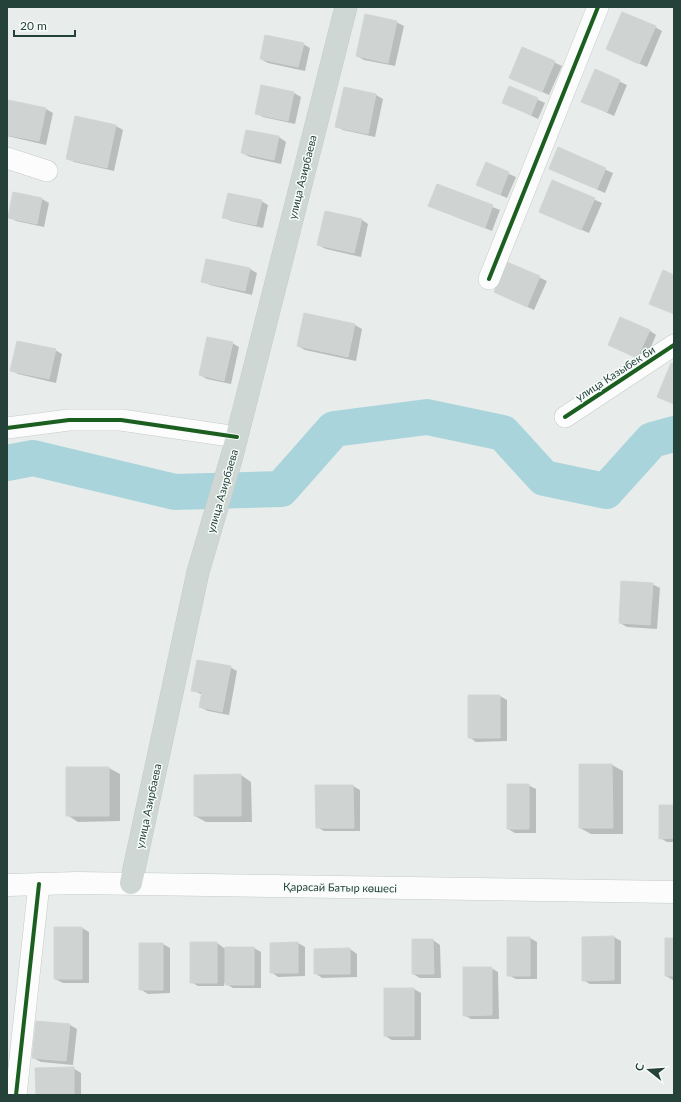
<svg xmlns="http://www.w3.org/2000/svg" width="681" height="1102" font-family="Lato,sans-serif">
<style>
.shadow{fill:#0003}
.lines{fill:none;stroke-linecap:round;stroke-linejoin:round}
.river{stroke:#a9d4db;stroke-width:36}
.building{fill:#cfd4d2;stroke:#d1d6d4}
.minor-casing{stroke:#c5cac8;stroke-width:22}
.secondary-casing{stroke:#c3cbc8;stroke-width:23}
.primary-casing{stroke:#c3ccc9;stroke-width:23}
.minor{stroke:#fcfcfc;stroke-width:21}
.secondary{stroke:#fcfcfc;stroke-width:22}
.primary{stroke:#cfd7d5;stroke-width:22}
.cycleway-casing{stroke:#f7fbf9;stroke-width:6}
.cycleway{stroke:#1b5e20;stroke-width:4}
.labels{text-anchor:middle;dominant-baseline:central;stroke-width:3;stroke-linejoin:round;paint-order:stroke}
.street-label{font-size:11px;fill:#24423a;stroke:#f7fbf9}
</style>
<rect width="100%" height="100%" fill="#e8edeb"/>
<path class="shadow" d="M396,22L404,26L395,66L364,60L357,56Z
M655,27L662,31L647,67L607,49Z
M303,44L310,48L305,71L268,63L261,59Z
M523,48L562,66L549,95L518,81Z
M596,70L627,85L614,116L590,105Z
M510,87L545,103L538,119L503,102Z
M294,93L301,97L295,124L263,117L256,113Z
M376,95L383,99L375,137L343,130L336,126Z
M8,101L46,109L53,113L46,145L7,136Z
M116,126L123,130L114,171L74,162L67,158Z
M279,137L286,142L281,164L250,157L242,153Z
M559,149L613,173L605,193L557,172Z
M486,164L516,177L507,198L477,185Z
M553,181L602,203L589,233L547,215Z
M438,185L500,210L492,231L430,206Z
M14,193L42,199L49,203L44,227L16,221L9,217Z
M261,201L268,205L263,228L231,221L223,217Z
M361,219L368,224L361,257L326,249L318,245Z
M207,260L250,269L257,273L252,295L210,285L202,281Z
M508,263L547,281L534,310L495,292Z
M305,314L355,325L362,329L356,361L305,350L298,346Z
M649,330L656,335L645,361L609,345Z
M232,343L239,347L231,384L207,379L200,375Z
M55,350L62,354L56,383L18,374L11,370Z
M652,584L660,588L657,629L627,627L620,623Z
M230,667L237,671L229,715L208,711L200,707L203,695L192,690Z
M500,696L507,700V741L476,742L469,737Z
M612,765L623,771V834H591L580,828Z
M109,768L120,774V821L78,822L67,815Z
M241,775L251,782L252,822H206L195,816Z
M528,785L536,789V833H515L508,829Z
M316,786H353L360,790V831H324L317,827Z
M674,806V842H667L660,838Z
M82,928L89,932V983H63L55,979Z
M614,937L621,941V984H590L583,980Z
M508,938H530L537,942V979H516L508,975Z
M674,939V980H673L666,976Z
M413,940H433L440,945L441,978H420L413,974Z
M217,943L224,948H254L261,952V988H233L224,983V986H198L191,982Z
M298,943L305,947V976L278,977L271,972Z
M163,944L170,948V993L148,994L140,989Z
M350,949L357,954V977L322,978L315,973Z
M491,968L498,972L499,1019H471L464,1015Z
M414,989L421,993V1040H392L385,1036Z
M70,1025L77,1029L73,1065L41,1062L33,1058Z
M73,1068L81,1073V1095H37Z"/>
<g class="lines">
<path class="river" d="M7,463L33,458L175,492L281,489L334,429L427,417L503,433L544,478L606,491L652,440L674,434"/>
</g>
<path class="building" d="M622,12L656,26L639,64L606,49Z
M365,14L397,21L388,63L356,56Z
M265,35L304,43L298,67L260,59Z
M522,47L555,61L542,92L509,78Z
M595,69L620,80L607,112L581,102Z
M261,85L294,92L288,121L255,114Z
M509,86L538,98L531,115L502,103Z
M344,87L376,94L368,134L335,127Z
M8,100L46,108L39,141L7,135Z
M75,116L116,125L107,168L66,159Z
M246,130L279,136L274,160L241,153Z
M558,147L606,168L597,189L549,169Z
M486,162L509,172L500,195L476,185Z
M552,180L595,198L581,230L539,212Z
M437,184L493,205L485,228L428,206Z
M13,192L42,198L37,224L8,218Z
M228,193L262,200L256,225L222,218Z
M325,211L362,219L354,253L317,245Z
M206,259L250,268L245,291L201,282Z
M507,262L540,276L527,307L494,292Z
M663,270L674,275V314L649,304Z
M304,313L355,324L348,357L297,346Z
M620,317L650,330L637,358L608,345Z
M207,337L233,342L224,381L199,375Z
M17,341L56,349L49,379L10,371Z
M671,363L674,364V404L657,397Z
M621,581L653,583L650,625L619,623Z
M197,660L231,666L222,712L199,707L202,692L191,691Z
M468,695H500V738H468Z
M579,764H612L613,828H579Z
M66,767H109V816H66Z
M241,774V816H194V775Z
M507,784H529V829H507Z
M315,785H353L354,828H316Z
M659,805H674V838L659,839Z
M54,927H82V979H54Z
M614,936V980L582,981V937Z
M507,937H530V976H507Z
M665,938H674V976H665Z
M412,939H433L434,974H412Z
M190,942H217V983H190Z
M298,942V973H270V943Z
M139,943H163V990H139Z
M225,947H254V985H225Z
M350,948V974H314V949Z
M463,967H492V1015L463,1016Z
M384,988H414V1036H384Z
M36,1021L70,1024L66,1061L32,1058Z
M74,1067V1095H36L35,1068Z"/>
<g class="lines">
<defs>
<path id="minor" d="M7,158L47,171
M489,279L598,7
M565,417L674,345
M7,428L69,420H121L237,437
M16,1095L39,884"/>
<path id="secondary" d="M7,885L77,883L674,892"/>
<path id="primary" d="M131,883L198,572L232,456L346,7"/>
</defs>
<use href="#minor" class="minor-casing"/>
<use href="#secondary" class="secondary-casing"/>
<use href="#primary" class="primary-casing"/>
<use href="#minor" class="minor"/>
<use href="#secondary" class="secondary"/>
<use href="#primary" class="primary"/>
<defs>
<path id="cycleway" d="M489,279L598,7
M565,417L674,345
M7,428L69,420H121L237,437
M16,1095L39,884"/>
</defs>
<use href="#cycleway" class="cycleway-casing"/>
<use href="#cycleway" class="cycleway"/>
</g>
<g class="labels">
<g class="street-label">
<text transform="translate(302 177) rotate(-76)">улица Азирбаева</text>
<text transform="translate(615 373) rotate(-33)">улица Казыбек би</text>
<text transform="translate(222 491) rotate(-74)">улица Азирбаева</text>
<text transform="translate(148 806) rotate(-78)">улица Азирбаева</text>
<text transform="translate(340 887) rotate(1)">Қарасай Батыр көшесі</text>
</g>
</g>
<rect width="681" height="1102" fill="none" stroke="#24423a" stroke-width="16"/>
<g transform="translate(649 1070) rotate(287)" stroke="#f7fbf9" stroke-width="3" paint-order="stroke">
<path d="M0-3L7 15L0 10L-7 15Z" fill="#24423a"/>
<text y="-6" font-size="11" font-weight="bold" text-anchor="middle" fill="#24423a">С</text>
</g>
<path d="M14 30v6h61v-6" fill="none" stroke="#24423a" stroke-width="2"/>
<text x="20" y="30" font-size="12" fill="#24423a" stroke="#f7fbf9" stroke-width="3" paint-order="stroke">20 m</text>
</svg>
